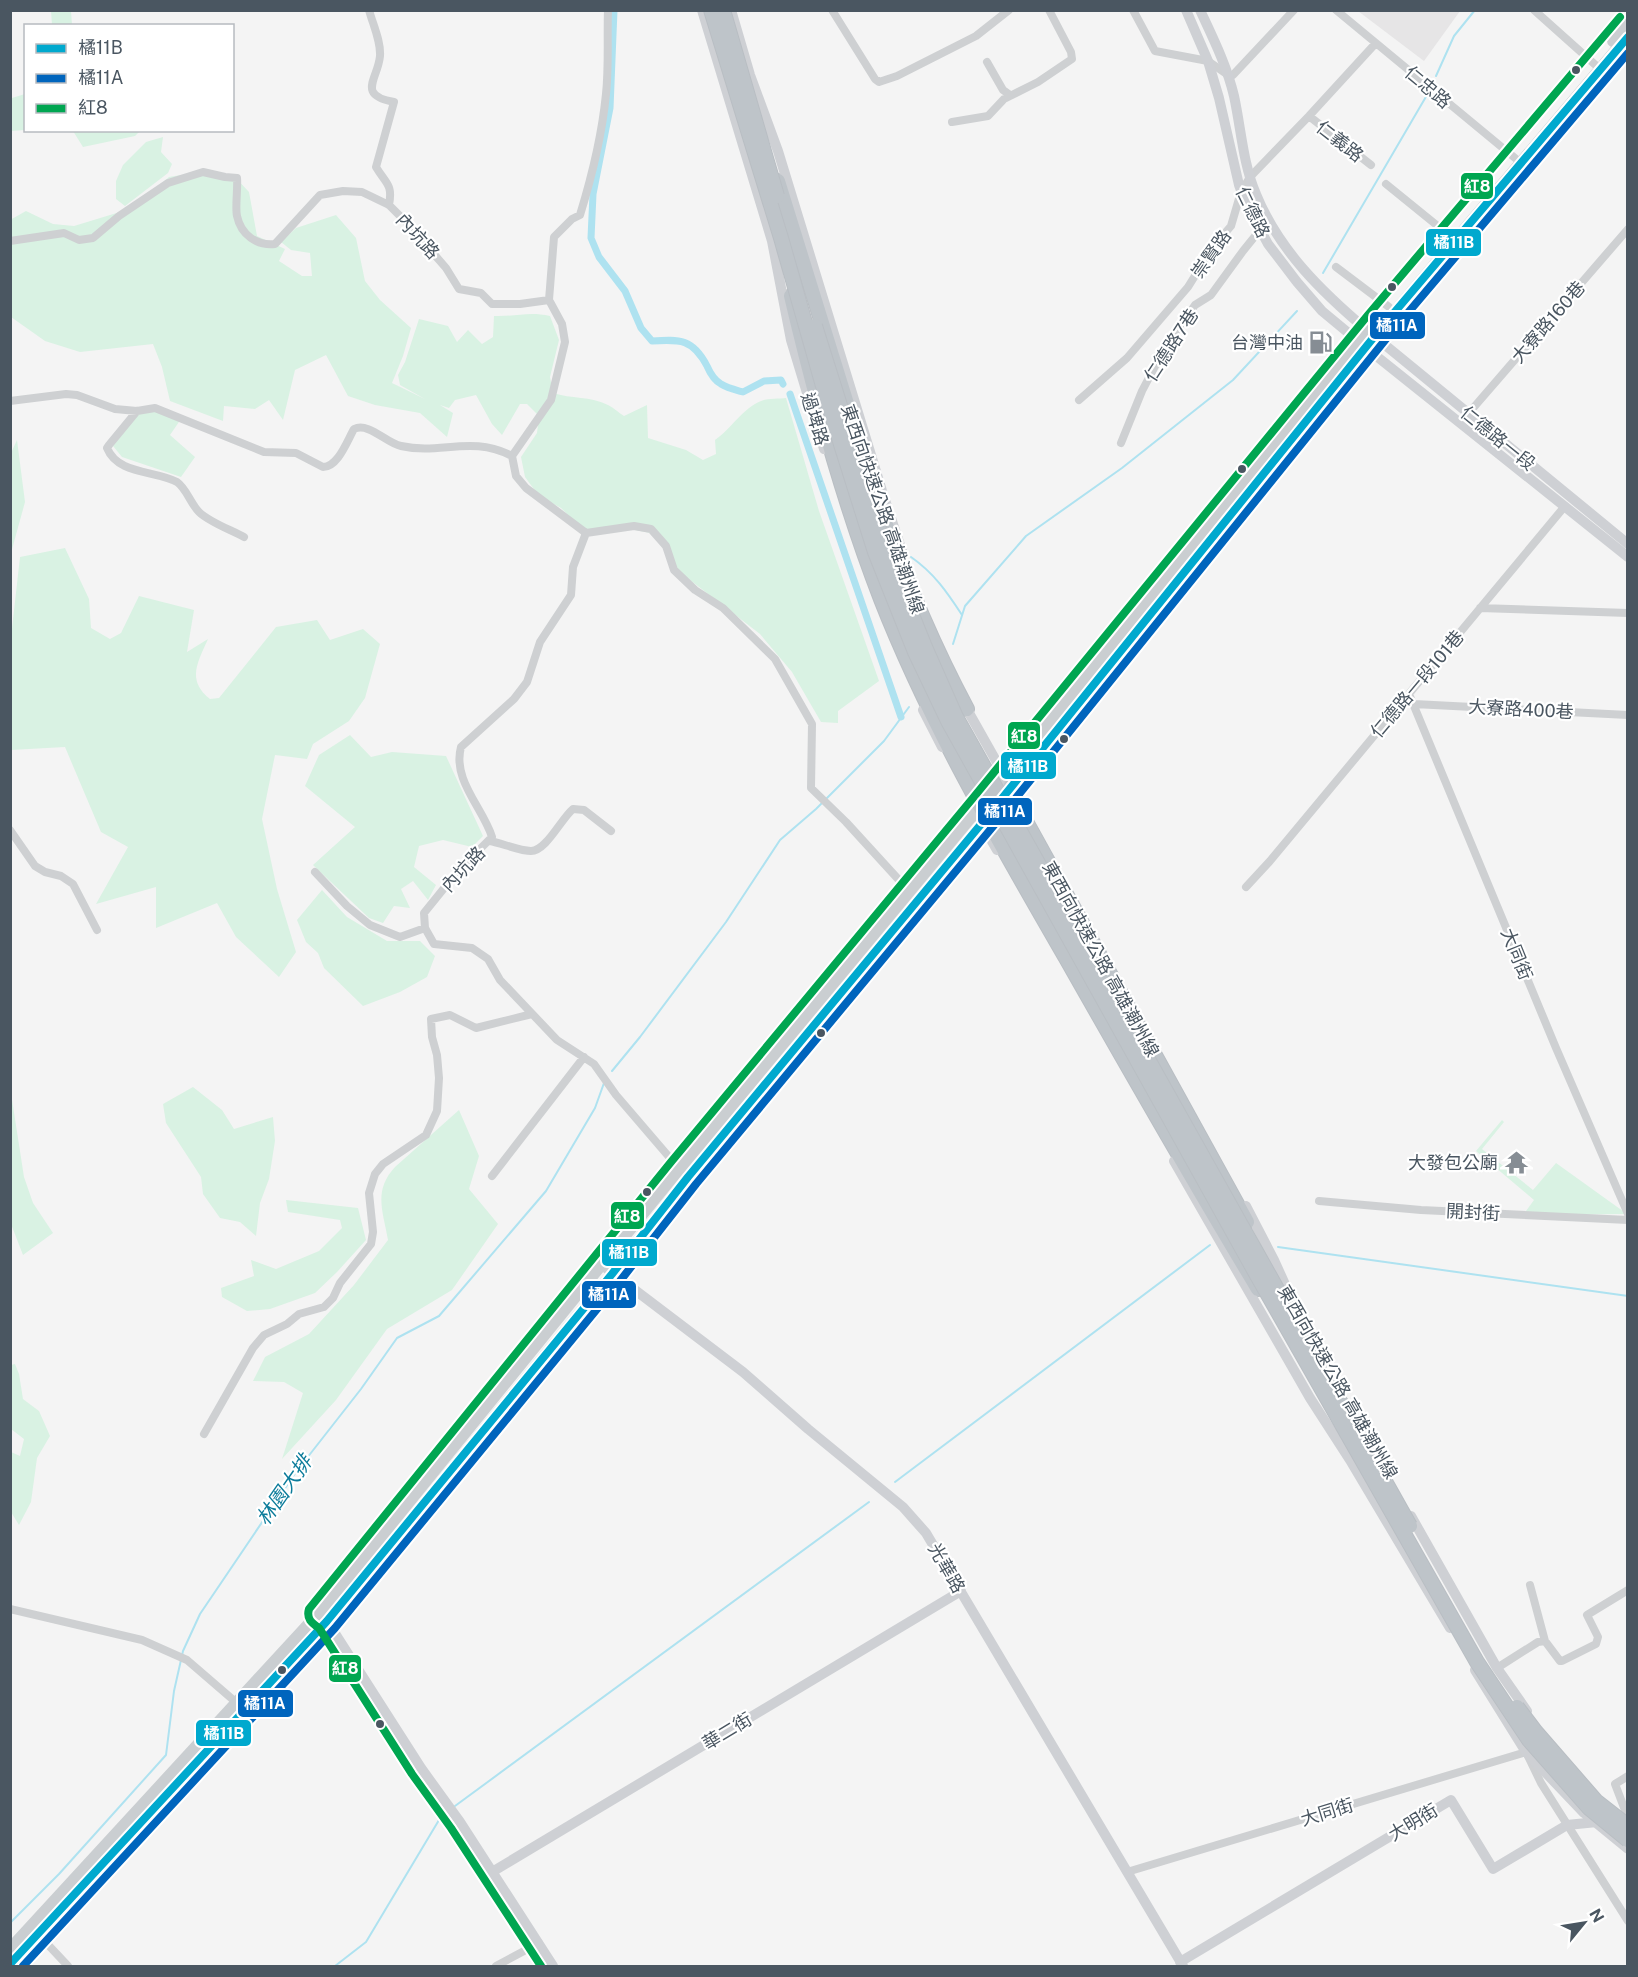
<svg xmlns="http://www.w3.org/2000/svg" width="1638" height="1977" font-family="'Public Sans','Noto Sans TC',sans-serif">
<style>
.education{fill:#e6e5e6}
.green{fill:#d9f2e3}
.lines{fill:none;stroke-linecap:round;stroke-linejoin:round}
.stream{stroke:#aee2f0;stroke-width:2}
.canal{stroke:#aee2f0;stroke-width:7}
.highway-casing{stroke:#b9bec3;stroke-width:16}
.street{stroke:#ced0d2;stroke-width:8}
.secondary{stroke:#ced0d4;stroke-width:10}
.primary{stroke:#caced1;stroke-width:12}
.highway{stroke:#bec4c9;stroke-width:14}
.highway-bridge-casing{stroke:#b9bec3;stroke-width:16;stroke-linecap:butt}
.highway-bridge{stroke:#bec4c9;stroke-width:14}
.bus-1-casing{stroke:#fff;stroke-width:12}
.bus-2-casing{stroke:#fff;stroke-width:12}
.bus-3-casing{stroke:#fff;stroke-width:12}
.bus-1{stroke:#00a9ce;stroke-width:8}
.bus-2{stroke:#0065bd;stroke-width:8}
.bus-3{stroke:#00a651;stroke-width:8}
.bus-dot{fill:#4a5661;stroke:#fff;stroke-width:2}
.labels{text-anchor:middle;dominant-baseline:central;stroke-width:4.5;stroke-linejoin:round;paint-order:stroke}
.street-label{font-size:18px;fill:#4a5661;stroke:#fff}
.poi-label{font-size:18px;fill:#4a5661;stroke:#fff;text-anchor:end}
.water-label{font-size:20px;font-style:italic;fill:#0c7c9b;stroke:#fff}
.line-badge{stroke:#fff;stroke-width:2}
.badge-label{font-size:16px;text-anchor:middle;font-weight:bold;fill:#fff}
</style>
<rect width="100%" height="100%" fill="#f4f4f4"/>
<path class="education" d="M1358,11H1460L1424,61Z"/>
<path class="green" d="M51,11H71L72,25H52Z
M11,85L12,98L25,94V130L11,131Z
M73,131H140L135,136L83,147Z
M163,137L161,152L172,164L168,173L125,206L116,199V181L123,165L146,142Z
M199,172L233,175L249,192L257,236L285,249L279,261L302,276H312L310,253L291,250L281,242L296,228L336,215L356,238L365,281L380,300L411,328L403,356L392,383L425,399L400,385L398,375L405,362L419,319L448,326L457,342L468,330L482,344L493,337L494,316C515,317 528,311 550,316L559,340L550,377L553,393C571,399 591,396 608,405C614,408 619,413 624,416L647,405L648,438L686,450L703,460L716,454L715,440C731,429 743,408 761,401C768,398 779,399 786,398L819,511L879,681L838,711V723L821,722L792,672L760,634L677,570L673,556L650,533L625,528L585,532L561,508L539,496L525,477L521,457L537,433L539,416L527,404H520L502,435L492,424L476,395L455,400L449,408L440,405L453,413L447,437L420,413L375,405L348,396L326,355L295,370L283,420L269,400L255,409L224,406L223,421L170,401L162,367L153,344L80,352L45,341L11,317L10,220L26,211L53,224L74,226L133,208L169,177Z
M155,411L181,419L170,435L195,457L181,477L122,457L113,446L138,414Z
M17,440L25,502L11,553V453Z
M65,548L89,599L91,628L110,639L121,633L139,596L194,610L187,652L208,639C198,662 186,680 210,699L219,698L276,627L317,620L330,640L363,629L380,644L365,698L349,721L313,744L307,759L275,755L262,819L277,889L296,952L279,977L236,937L217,903L156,928V887L96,904L128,847L101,832L65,747L11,750L10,646L20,557Z
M350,735L371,757L392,752L446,756L483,836L472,847L443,840L419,846L414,867L436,885L428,900L413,881L401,889L410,908L394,906L383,923L369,918L313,865L355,827L305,786L319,755Z
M322,890L347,917L387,941H420L435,956L427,977L400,992L363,1006L324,968L318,953L306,942L297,920Z
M193,1087L222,1110L234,1129L273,1117L275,1141L269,1179L260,1203L256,1236L240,1222L220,1218L203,1194L201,1177L166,1123L163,1104Z
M11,1093L24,1177L33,1203L53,1233L23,1255L11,1224Z
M459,1110L479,1156L469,1189L498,1224L452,1290L387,1329L336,1400L282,1459L303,1393L284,1382L253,1381L265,1357L309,1334L354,1285L388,1240C383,1211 373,1191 395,1167Z
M1502,1120L1504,1122L1482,1149L1533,1190L1556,1163L1627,1214L1523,1215L1534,1200L1476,1151Z
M286,1200L358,1208L366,1240L337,1272L315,1293L270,1309L247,1311L222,1297L221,1288L254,1276L251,1260L276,1269L319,1251L342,1228L340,1220L288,1212Z
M15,1364L19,1374L23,1399L39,1411L50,1436L37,1458L31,1502L19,1525L11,1512V1452L20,1456L24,1439L11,1429V1365Z"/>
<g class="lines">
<path class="stream" d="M1436,76L1454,36L1475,10
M1323,273L1427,95
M911,557C934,573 947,592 962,615
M953,644L965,606L1026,536L1122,468L1233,380L1297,311
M612,1071L640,1037L726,922L780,840L816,809L884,741L909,707
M1278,1247L1628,1296
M895,1482L1210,1245
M455,1806L869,1502
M10,1923L59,1874L166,1755L174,1691L183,1651L200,1614L296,1472L361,1389L397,1338L439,1316L546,1191L595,1108L604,1083
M335,1966L366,1942L439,1820"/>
<path class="canal" d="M614,10L610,108L593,194L591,238L599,257L625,291L641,328L652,341C680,339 693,339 707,366C710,373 714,380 721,384C727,388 736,390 743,392L764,381L781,380L783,384
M790,394L901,717"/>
<defs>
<path id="highway" d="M778,181L875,494C901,569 929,638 967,709
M791,296C815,398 843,501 881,599C930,724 999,842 1066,958C1129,1069 1192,1180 1258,1289
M1011,786L1018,807L1247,1222"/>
</defs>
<use href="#highway" class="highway-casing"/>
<path class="street" d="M369,10C373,25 381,41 380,56C378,79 356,95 394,102L376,167C386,184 393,184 389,205
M832,10L875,79L879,82L897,76L976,36L1009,10
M1133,10L1155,51L1208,61L1228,75H1233L1294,10
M1336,10L1521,163
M1534,10L1600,69
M987,62L1003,90L1010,95
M1309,116L1371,165
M952,122L988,116L1004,99L1038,82L1072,59L1071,52L1049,10
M1386,184L1455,240
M10,241L64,233L79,240L93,238L119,216L168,183L203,172L225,177L237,178C238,188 235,208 237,216C241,235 257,246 275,244L320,195L343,191L362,192L389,205L406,222L446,268L459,289L481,293L492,304H520L549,300
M1336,267L1389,307
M1079,400L1127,358L1188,287L1213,247L1231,226L1241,192L1250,177L1309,116L1375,44
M10,401L66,394L77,395L115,409L137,411L155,408L264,452L296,453L323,467C338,467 347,441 354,429C369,422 386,443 401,446C441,455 471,435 512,456
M137,411L109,445L107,448C118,475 155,470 177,482C186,488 191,504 199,512C209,522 231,530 244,537
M1468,414L1628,229
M1121,443L1142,391L1163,351L1195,305L1211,295L1243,251L1260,230
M512,456L516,476L526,488L586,533L634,526L651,529L666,546L674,570L695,590L723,608L775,659L812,724L811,788L846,822L909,891
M512,456L551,400L565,342L562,324L549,300L554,237L572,219L580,215C592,176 602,135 606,94C609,66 607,38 608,10
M586,533L573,567L571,595L540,642L527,682L514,699L461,747C452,780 483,808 492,837L458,871L424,913L425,928L434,944L472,948L488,959L500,980L557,1040L594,1064L616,1095L682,1172
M1480,608L1628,613
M1409,694L1556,1048L1628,1214
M1414,704L1628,715
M10,830L35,866L45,872L61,876L73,884L97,930
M490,841C501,843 520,851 531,851C546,851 561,819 573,809L584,810L611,831
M315,872L347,906L370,925L400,937L425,928
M1246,887L1270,861L1565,506
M492,1176L584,1057
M1319,1201L1421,1210L1628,1220
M204,1434L253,1348L264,1335L287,1324L299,1314L324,1307L333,1298L340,1283L371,1244L373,1232L369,1193L375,1174L383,1164L426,1135L437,1111L439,1078L437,1055L432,1037L431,1019L450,1015L476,1028L532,1014
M1530,1585L1545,1641
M10,1609L142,1640L187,1660L238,1704
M1497,1668L1538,1642L1545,1641L1560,1661H1562L1596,1644L1598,1637L1587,1615L1628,1590
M1628,1776L1615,1784L1628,1818
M1127,1872L1526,1752L1541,1783L1628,1921
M37,1933L68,1966
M496,1966L539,1943"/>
<path class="secondary" d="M702,10L772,241L791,340L824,449
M731,10L750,75L778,151L882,491L902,551
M1186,10L1208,61L1219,98L1239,185L1245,201L1268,244L1297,282L1322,311L1375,355L1628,557
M1200,10C1213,38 1227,66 1234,96C1241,128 1243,164 1256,194C1279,251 1323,293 1368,331L1628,544
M964,704L1008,782
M923,710L942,747
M978,817L997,850
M1174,1161L1310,1398L1350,1460L1450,1628
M1246,1206L1274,1260L1302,1322
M602,1265L743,1372L808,1429L903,1507L926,1533L1183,1966
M1411,1516L1497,1668L1527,1711
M321,1616L327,1621L421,1768L460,1822L553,1966
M1475,1670L1526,1752L1584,1813L1628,1849
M492,1872L961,1591
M1180,1962L1451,1800L1493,1869L1567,1825L1597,1822"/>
<path class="primary" d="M1613,41L1628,24
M1006,793L1382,327L1628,36
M10,1949L318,1614L679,1169L981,805L1381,316
M10,1965L327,1621L612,1274L688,1177L991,812"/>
<use href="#highway" class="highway"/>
<defs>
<path id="highway-bridge" d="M711,10L781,238L827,400L875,552L915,652L948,721L1254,1270L1477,1662L1529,1740L1589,1808L1628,1840
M723,10L777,196
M815,326L885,548L925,647L956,717L1410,1526
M1517,1707L1536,1732L1596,1801L1628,1826"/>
</defs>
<use href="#highway-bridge" class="highway-bridge-casing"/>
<use href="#highway-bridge" class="highway-bridge"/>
<defs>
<path id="bus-1" d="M10,1964L327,1621L612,1274L688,1177L987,817L1382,327L1628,37"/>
<path id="bus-2" d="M23,1966L335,1628L620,1281L696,1184L995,824L1390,334L1628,53"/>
<path id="bus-3" d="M541,1966L451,1828L412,1774L319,1628C312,1623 306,1619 309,1609L671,1162L973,798L1368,315L1620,17"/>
</defs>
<use href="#bus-1" class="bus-1-casing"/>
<use href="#bus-2" class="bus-2-casing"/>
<use href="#bus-3" class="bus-3-casing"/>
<use href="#bus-1" class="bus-1"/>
<use href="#bus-2" class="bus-2"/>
<use href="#bus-3" class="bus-3"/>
</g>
<defs>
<symbol id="fuel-bare" viewBox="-9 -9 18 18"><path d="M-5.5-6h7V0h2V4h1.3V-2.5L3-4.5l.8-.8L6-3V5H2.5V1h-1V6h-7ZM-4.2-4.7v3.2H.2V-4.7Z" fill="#868d94" stroke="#fff" stroke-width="2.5" paint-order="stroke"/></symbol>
<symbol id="temple-bare" viewBox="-9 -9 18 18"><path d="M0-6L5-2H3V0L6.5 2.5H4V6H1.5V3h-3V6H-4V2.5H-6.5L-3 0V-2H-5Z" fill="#868d94" stroke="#fff" stroke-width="2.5" paint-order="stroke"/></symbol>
</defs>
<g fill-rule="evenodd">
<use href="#fuel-bare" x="1304" y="326" width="33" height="33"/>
<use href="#temple-bare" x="1500" y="1146" width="33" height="33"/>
</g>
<g class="bus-dot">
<circle cx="1576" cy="70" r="5"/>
<circle cx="1392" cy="287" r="5"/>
<circle cx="1242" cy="469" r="5"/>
<circle cx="1064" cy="739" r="5"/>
<circle cx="821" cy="1033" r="5"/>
<circle cx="647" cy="1192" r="5"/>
<circle cx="282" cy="1670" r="5"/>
<circle cx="380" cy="1724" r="5"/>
</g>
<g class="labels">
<g class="street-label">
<text transform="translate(1428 87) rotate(40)">仁忠路</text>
<text transform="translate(1340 141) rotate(38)">仁義路</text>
<text transform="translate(1253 212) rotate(64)">仁德路</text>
<text transform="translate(418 236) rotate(48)">內坑路</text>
<text transform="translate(1211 254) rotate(-55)">崇賢路</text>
<text transform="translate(1548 322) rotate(-49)">大寮路160巷</text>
<text transform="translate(1171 345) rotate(-57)">仁德路7巷</text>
<text transform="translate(815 419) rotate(73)">過埤路</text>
<text transform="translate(1498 438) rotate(39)">仁德路一段</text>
<text transform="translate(883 509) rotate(71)">東西向快速公路 高雄潮州線</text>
<text transform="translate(1417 684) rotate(-50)">仁德路一段101巷</text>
<text transform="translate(1521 709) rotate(3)">大寮路400巷</text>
<text transform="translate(463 869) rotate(-47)">內坑路</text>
<text transform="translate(1517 954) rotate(68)">大同街</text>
<text transform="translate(1101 959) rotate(61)">東西向快速公路 高雄潮州線</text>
<text transform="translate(1473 1212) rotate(3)">開封街</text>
<text transform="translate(1338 1382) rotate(60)">東西向快速公路 高雄潮州線</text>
<text transform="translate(947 1568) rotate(60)">光華路</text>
<text transform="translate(727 1731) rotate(-31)">華二街</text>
<text transform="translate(1327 1812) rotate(-17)">大同街</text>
<text transform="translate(1413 1822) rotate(-31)">大明街</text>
</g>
<g class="poi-label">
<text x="1303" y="342">台灣中油</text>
<text x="1498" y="1162">大發包公廟</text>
</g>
<g class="water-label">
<text transform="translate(284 1490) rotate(-55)">林園大排</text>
</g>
</g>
<g class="line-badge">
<rect x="1460" y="172" width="34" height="28" rx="6" fill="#00a651"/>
<rect x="1425" y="228" width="57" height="29" rx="6" fill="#00a9ce"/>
<rect x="1369" y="311" width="57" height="29" rx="6" fill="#0065bd"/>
<rect x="1007" y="721" width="34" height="29" rx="6" fill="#00a651"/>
<rect x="1000" y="751" width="57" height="29" rx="6" fill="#00a9ce"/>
<rect x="977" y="797" width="56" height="29" rx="6" fill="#0065bd"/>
<rect x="610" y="1201" width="35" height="29" rx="6" fill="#00a651"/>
<rect x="601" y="1238" width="57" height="29" rx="6" fill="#00a9ce"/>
<rect x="581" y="1280" width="56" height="29" rx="6" fill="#0065bd"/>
<rect x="328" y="1654" width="34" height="29" rx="6" fill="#00a651"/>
<rect x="237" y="1689" width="57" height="29" rx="6" fill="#0065bd"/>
<rect x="195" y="1719" width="57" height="28" rx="6" fill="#00a9ce"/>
</g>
<g class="badge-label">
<text x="1477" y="192">紅8</text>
<text x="1454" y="248">橘11B</text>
<text x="1397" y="331">橘11A</text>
<text x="1024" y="742">紅8</text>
<text x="1028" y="772">橘11B</text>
<text x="1005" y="817">橘11A</text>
<text x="627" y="1222">紅8</text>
<text x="629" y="1258">橘11B</text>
<text x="609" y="1300">橘11A</text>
<text x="345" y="1674">紅8</text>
<text x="265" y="1709">橘11A</text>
<text x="224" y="1739">橘11B</text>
</g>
<rect width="1638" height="1977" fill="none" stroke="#4a5661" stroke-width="24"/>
<rect x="24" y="24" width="210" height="108" fill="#ffffff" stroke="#b7bbc0" stroke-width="1.5"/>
<rect x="36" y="44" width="30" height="9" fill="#00a9ce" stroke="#b7bbc0" stroke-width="1.5"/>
<text x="78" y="54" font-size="18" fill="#4a5661">橘11B</text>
<rect x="36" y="74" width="30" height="9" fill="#0065bd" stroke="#b7bbc0" stroke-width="1.5"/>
<text x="78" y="84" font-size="18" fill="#4a5661">橘11A</text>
<rect x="36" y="104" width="30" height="9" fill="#00a651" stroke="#b7bbc0" stroke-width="1.5"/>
<text x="78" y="114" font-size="18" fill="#4a5661">紅8</text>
<g transform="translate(1584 1923) rotate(60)" stroke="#ffffff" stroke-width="4.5" paint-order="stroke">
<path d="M0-4.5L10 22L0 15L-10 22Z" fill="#4a5661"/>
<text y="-9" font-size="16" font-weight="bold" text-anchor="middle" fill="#4a5661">N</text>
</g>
</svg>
